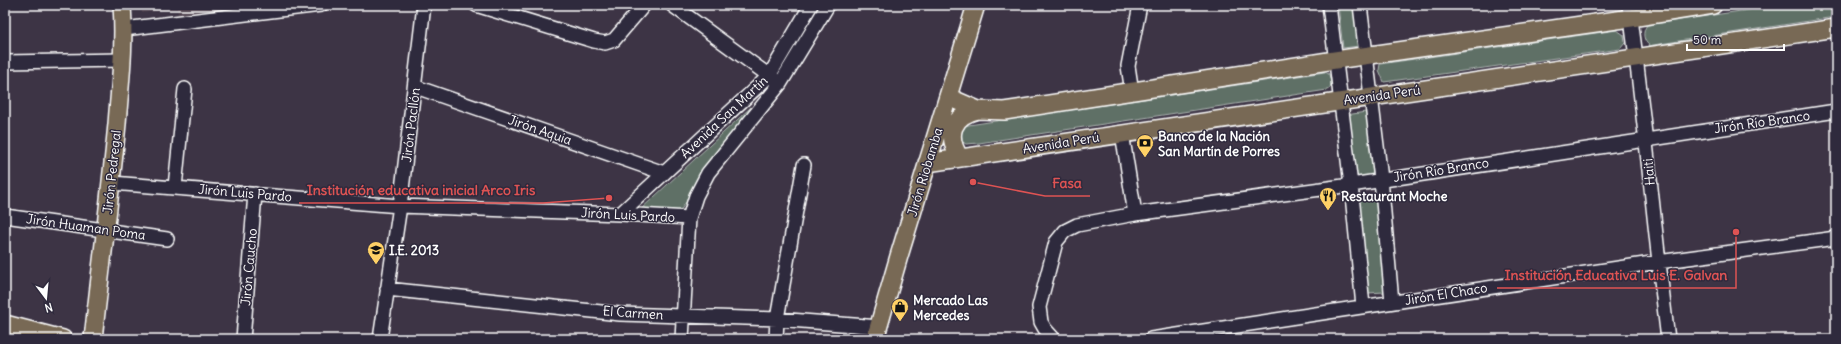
<svg xmlns="http://www.w3.org/2000/svg" width="1841" height="344" font-family="Delius,sans-serif">
<style>
.built{fill:#4e414e}
.green{fill:#5e6f66;stroke:#aeb7b2}
.lines{fill:none;stroke-linecap:round;stroke-linejoin:round}
.minor-casing{stroke:#fff;stroke-width:16}
.major-casing{stroke:#fff;stroke-width:20}
.minor{stroke:#2f2a3d;stroke-width:13}
.major{stroke:#786954;stroke-width:17}
.labels{text-anchor:middle;dominant-baseline:central;stroke-width:3;stroke-linejoin:round;paint-order:stroke}
.street-label{font-size:13px;fill:#fff;stroke:#2f2a3d}
.poi-label{font-size:13px;font-weight:bold;fill:#fff;stroke:#2f2a3d;text-anchor:start}
.leader{fill:none;stroke:#de5353;stroke-width:1.5}
.callout-dot{fill:#de5353;stroke:#2f2a3d;stroke-width:1.5}
.callout-label{font-size:14px;text-anchor:middle;font-weight:bold;fill:#de5353;stroke:#2f2a3d;stroke-width:3;stroke-linejoin:round;paint-order:stroke}
</style>
<rect width="100%" height="100%" fill="#3d3445"/>
<filter id="ink" filterUnits="userSpaceOnUse"><feTurbulence type="fractalNoise" baseFrequency=".025" numOctaves="2"/><feDisplacementMap in="SourceGraphic" scale="8" xChannelSelector="R" yChannelSelector="G"/><feConvolveMatrix kernelMatrix="1 2 1 2 8 2 1 2 1" color-interpolation-filters="sRGB"/></filter>
<g filter="url(#ink)">
<path class="built" d="M141,5H242L243,7L178,14L177,8L142,13Z"/>
<path class="green" d="M1338,5H1354L1359,46L1343,48Z
M1781,5H1833L1834,11L1830,18H1828L1653,45L1650,46C1643,41 1642,32 1647,25Z
M1617,30L1624,35L1625,43L1620,49L1384,82L1379,70L1380,64Z
M1325,72L1329,74L1331,83L1330,88L1327,90L979,143L966,144L961,141L960,128L962,126Z
M751,107L680,211L640,210Z
M1366,112L1373,175L1354,177L1346,115Z
M1376,196L1384,292L1368,293L1359,197Z"/>
<g class="lines">
<defs>
<path id="minor" d="M476,5L594,41L605,43L614,40L644,5
M672,5L775,80
M1329,5L1351,185L1363,306
M1360,5L1381,179L1392,302
M1629,5C1645,116 1654,228 1668,339
M124,29L321,5
M5,62L122,60
M416,87L664,173
M1132,92L1128,66L1140,5
M1122,133L1135,214
M112,183L400,206L620,214L689,218
M175,187L185,89
M620,214L769,76L811,5
M5,216L167,239
M387,289L620,314L777,319L879,327
M243,339L255,194
M380,339L400,206L424,5
M682,339L689,218L696,196L708,173L780,84L828,5
M776,339L777,319L804,165
M1054,339L1045,329L1041,322L1039,307L1056,242L1065,231L1077,225L1135,214L1351,185L1836,111
M1151,339L1658,262L1836,238"/>
<path id="major" d="M948,97L978,110L1004,111L1335,60L1631,18L1713,5
M960,158C946,136 951,116 978,110
M927,163L1836,28
M5,324L63,339
M93,339C101,267 110,196 117,124C120,84 125,45 122,5
M875,339L899,256L976,5"/>
</defs>
<use href="#minor" class="minor-casing"/>
<use href="#major" class="major-casing"/>
<use href="#minor" class="minor"/>
<use href="#major" class="major"/>
</g>
</g>
<defs>
<symbol id="bank-pin" viewBox="-11 -11 22 30"><path d="M0 17L-7.5 6A9.5 9.5 0 1 1 7.5 6Z" fill="#ffd166" stroke="#2f2a3d"/><path d="M-6-4H6V4H-6ZM0-2.3a2.3 2.3 0 1 0 0 4.6a2.3 2.3 0 1 0 0-4.6Z" fill="#111"/></symbol>
<symbol id="restaurant-pin" viewBox="-11 -11 22 30"><path d="M0 17L-7.5 6A9.5 9.5 0 1 1 7.5 6Z" fill="#ffd166" stroke="#2f2a3d"/><path d="M-5-6h1v4h1v-4h1v4h1v-4h1v5L-1.5 .5V6h-2V.5L-5-1ZM5-6V6H3V1.5H1.5Q1.5-4 5-6Z" fill="#111"/></symbol>
<symbol id="school-pin" viewBox="-11 -11 22 30"><path d="M0 17L-7.5 6A9.5 9.5 0 1 1 7.5 6Z" fill="#ffd166" stroke="#2f2a3d"/><path d="M0-5L7-2L0 1L-7-2ZM-4 1L0 2.5L4 1V4Q0 6-4 4Z" fill="#111"/></symbol>
<symbol id="shop-pin" viewBox="-11 -11 22 30"><path d="M0 17L-7.5 6A9.5 9.5 0 1 1 7.5 6Z" fill="#ffd166" stroke="#2f2a3d"/><path d="M-5-2.5h2.3a2.7 3.5 0 0 1 5.4 0H5L5.5 6h-11ZM-1.5-2.5h3a1.5 2.3 0 0 0-3 0Z" fill="#111"/></symbol>
</defs>
<g fill-rule="evenodd">
<use href="#bank-pin" x="1135" y="133" width="20" height="27"/>
<use href="#restaurant-pin" x="1318" y="186" width="20" height="27"/>
<use href="#school-pin" x="366" y="240" width="20" height="27"/>
<use href="#shop-pin" x="890" y="297" width="20" height="27"/>
</g>
<g class="labels">
<g class="street-label">
<text transform="translate(1382 95) rotate(-8)">Avenida Perú</text>
<text transform="translate(724 117) rotate(-43)">Avenida San Martín</text>
<text transform="translate(1762 122) rotate(-8)">Jirón Río Branco</text>
<text transform="translate(411 125) rotate(-83)">Jirón Pacllón</text>
<text transform="translate(540 130) rotate(19)">Jirón Aquia</text>
<text transform="translate(1061 143) rotate(-9)">Avenida Perú</text>
<text transform="translate(1441 170) rotate(-9)">Jirón Río Branco</text>
<text transform="translate(112 172) rotate(-84)">Jirón Pedregal</text>
<text transform="translate(925 172) rotate(-73)">Jirón Riobamba</text>
<text transform="translate(1649 172) rotate(-95)">Haiti</text>
<text transform="translate(245 193) rotate(5)">Jirón Luis Pardo</text>
<text transform="translate(628 215) rotate(3)">Jirón Luis Pardo</text>
<text transform="translate(86 227) rotate(8)">Jirón Huaman Poma</text>
<text transform="translate(249 267) rotate(-85)">Jirón Caucho</text>
<text transform="translate(1446 294) rotate(-9)">Jirón El Chaco</text>
<text transform="translate(633 313) rotate(4)">El Carmen</text>
</g>
<g class="poi-label">
<text x="1158" y="136">Banco de la Nación<tspan x="1158" dy="15">San Martín de Porres</tspan></text>
<text x="1341" y="196">Restaurant Moche</text>
<text x="389" y="250">I.E. 2013</text>
<text x="913" y="300">Mercado Las<tspan x="913" dy="15">Mercedes</tspan></text>
</g>
</g>
<path class="leader" d="M973 182L1045 196H1090M609 198L543 203H299M1736 232L1736 288H1497"/>
<g class="callout-dot">
<circle cx="973" cy="182" r="4"/>
<circle cx="609" cy="198" r="4"/>
<circle cx="1736" cy="232" r="4"/>
</g>
<g class="callout-label">
<text x="1067" y="188">Fasa</text>
<text x="421" y="195">Institución educativa inicial Arco Iris</text>
<text x="1616" y="280">Institución Educativa Luis E. Galvan</text>
</g>
<rect width="1841" height="344" fill="none" stroke="#2f2a3d" stroke-width="20"/>
<rect x="10" y="10" width="1821" height="324" fill="none" stroke="#fff" stroke-width="1.5" filter="url(#ink)"/>
<g transform="translate(46 298) rotate(164)" stroke="#2f2a3d" stroke-width="3" paint-order="stroke">
<path d="M0-3L7 15L0 10L-7 15Z" fill="#ffffff"/>
<text y="-6" font-size="11" font-weight="bold" text-anchor="middle" fill="#ffffff">N</text>
</g>
<path d="M1687 44v6h97v-6" fill="none" stroke="#ffffff" stroke-width="2"/>
<text x="1693" y="44" font-size="12" fill="#ffffff" stroke="#2f2a3d" stroke-width="3" paint-order="stroke">50 m</text>
</svg>
